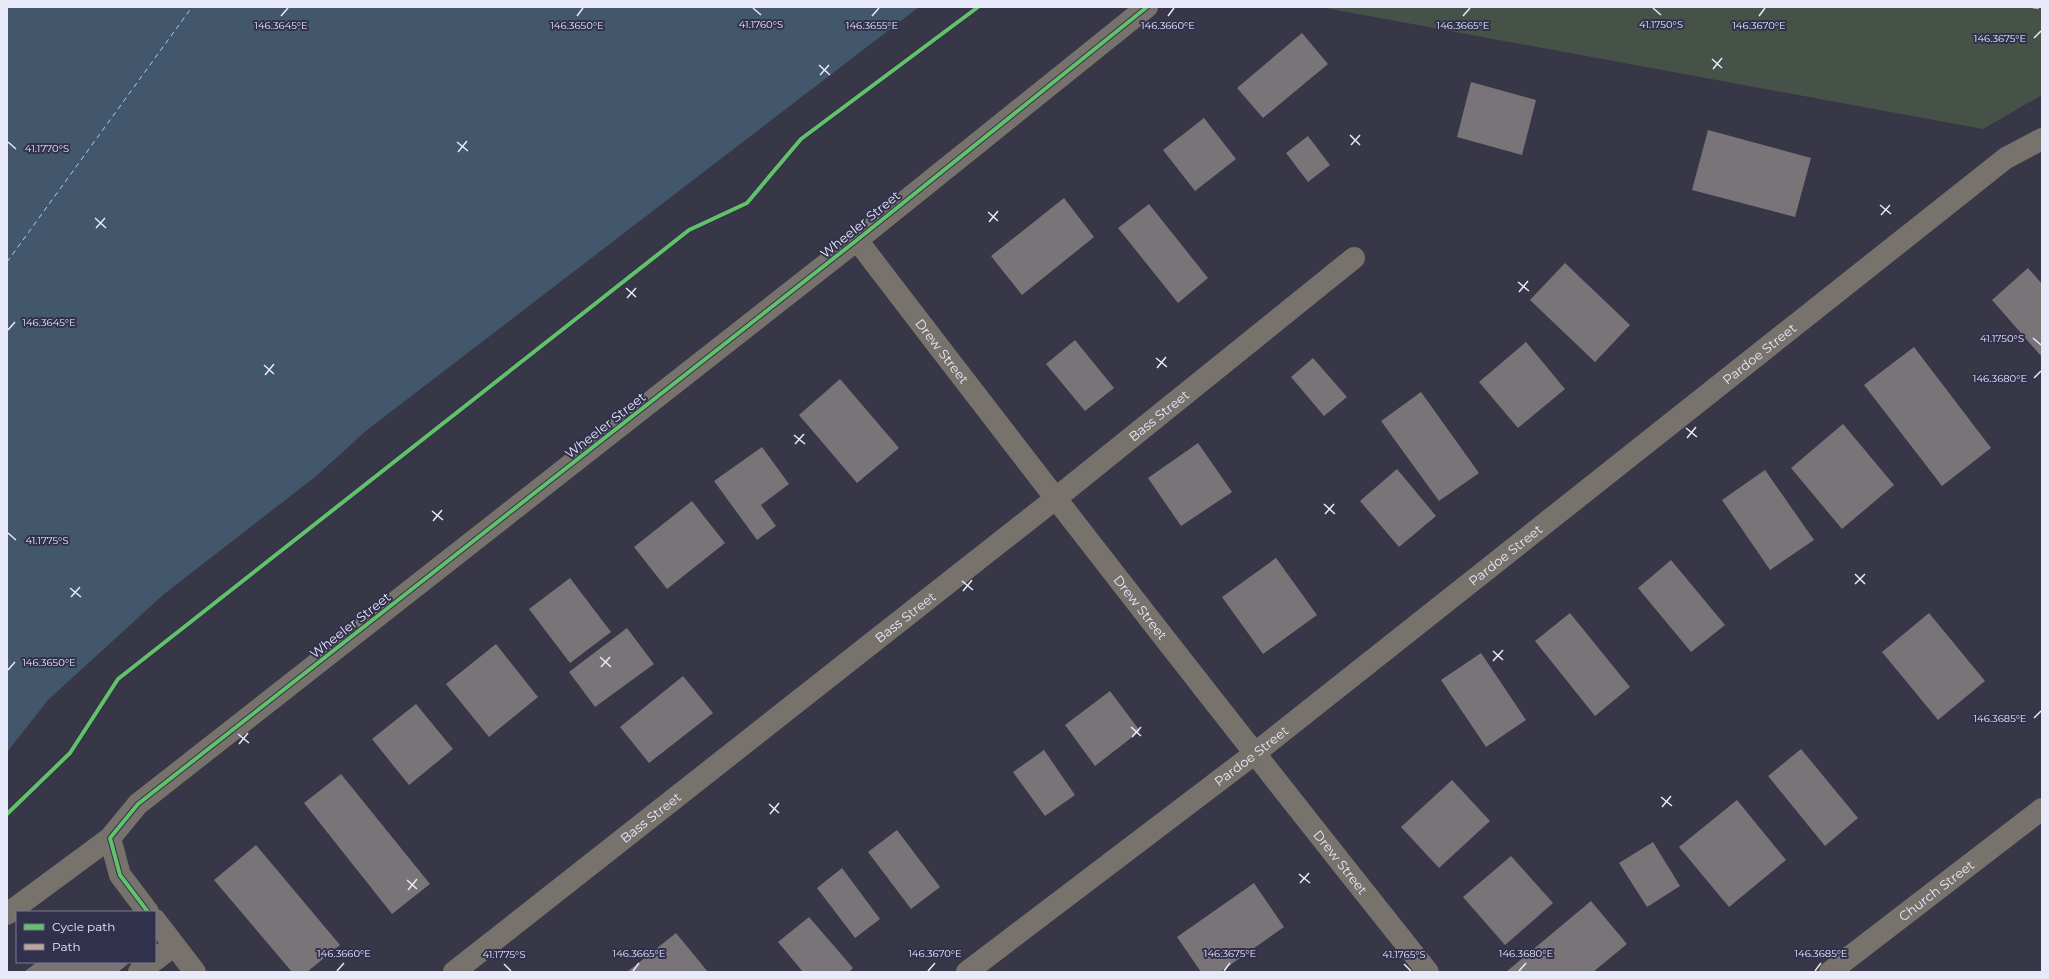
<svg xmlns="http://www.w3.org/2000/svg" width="2049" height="979" font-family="Montserrat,sans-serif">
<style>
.green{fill:#465248}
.water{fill:#42576b}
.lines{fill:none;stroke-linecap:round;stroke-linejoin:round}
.ferry{stroke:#a3d0f8;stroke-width:1;stroke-dasharray:5 4;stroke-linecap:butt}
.building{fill:#797477}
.minor{stroke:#78726c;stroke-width:22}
.quiet{stroke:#c0a59a;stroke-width:3;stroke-dasharray:6 3;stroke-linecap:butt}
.cycleway-casing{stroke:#32314d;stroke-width:6}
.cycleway{stroke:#61c268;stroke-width:4}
.ticks{fill:none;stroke:#e8e9fb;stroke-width:1.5}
.labels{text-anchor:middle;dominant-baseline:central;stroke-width:4;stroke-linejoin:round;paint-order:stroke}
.street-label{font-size:13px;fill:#e8e9fb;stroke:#32314d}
.ticks-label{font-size:10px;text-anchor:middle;fill:#e8e9fb;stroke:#32314d;stroke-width:4;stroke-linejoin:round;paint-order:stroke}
</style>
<rect width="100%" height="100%" fill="#383747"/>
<path class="green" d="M1320,7H2042V95L1983,129Z"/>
<path class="water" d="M7,7H919L367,430L315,477L164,594L48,700L7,752Z"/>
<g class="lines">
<path class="ferry" d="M7,262L192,7"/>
</g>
<path class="building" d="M1302,33L1328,64L1263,118L1237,88Z
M1471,82L1536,100L1522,155L1457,137Z
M1204,118L1236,159L1195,191L1163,150Z
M1708,130L1811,158L1795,217L1692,190Z
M1308,136L1330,165L1308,182L1286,153Z
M1064,198L1094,237L1022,295L991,256Z
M1149,204L1208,278L1178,303L1118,228Z
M1565,263L1630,325L1595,362L1530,300Z
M2028,268L2042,284V357L1992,300Z
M1075,340L1114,388L1085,411L1046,364Z
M1526,342L1565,389L1518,428L1479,382Z
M1914,347L1991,448L1942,486L1864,385Z
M1313,358L1347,397L1324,416L1291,377Z
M840,379L899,448L857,483L799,415Z
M1421,392L1479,473L1439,501L1381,421Z
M1843,424L1894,485L1842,529L1791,468Z
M1198,443L1232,492L1181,526L1148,478Z
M762,447L789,484L761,505L776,526L757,540L714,481Z
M1397,469L1436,516L1399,547L1360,501Z
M1765,470L1814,540L1770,570L1722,500Z
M692,501L725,543L667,589L634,547Z
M1276,558L1317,615L1263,654L1222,597Z
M1671,560L1725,625L1691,652L1638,588Z
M570,578L611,632L570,663L529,609Z
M1570,613L1630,687L1595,716L1535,641Z
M1929,613L1985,681L1938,720L1882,652Z
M627,628L654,664L595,707L569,672Z
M496,644L538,697L489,737L446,684Z
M1481,653L1526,720L1486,747L1441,680Z
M683,676L713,713L649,763L620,727Z
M1110,691L1140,731L1095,766L1065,725Z
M416,704L453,749L409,785L372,739Z
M1801,749L1858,818L1825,846L1768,776Z
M1044,750L1075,795L1045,816L1013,772Z
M341,774L430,884L392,914L304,803Z
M1452,780L1490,821L1439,868L1401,827Z
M1737,800L1786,860L1729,907L1679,847Z
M897,830L940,887L911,909L868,852Z
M1653,842L1680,886L1647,907L1619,863Z
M256,845L340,945L307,972H292L214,880Z
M1511,856L1553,903L1505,945L1463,897Z
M842,868L880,919L855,938L817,888Z
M1254,883L1284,927L1220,972H1201L1177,937Z
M1591,901L1627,944L1593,972H1506Z
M809,917L853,968L849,972H803L778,942Z
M676,933L708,972H627Z
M37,962H126L128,964L118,972H24Z"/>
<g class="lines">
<g class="minor">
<path id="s1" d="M857,240C1045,486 1235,730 1428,972"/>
<path d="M148,912L120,875L110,838L138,804L857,240L1147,7"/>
<path d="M7,914L110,838"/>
<path d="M155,920L195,972"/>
<path d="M155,960L174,945"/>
<path d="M139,972L152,962"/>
<path id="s2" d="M454,972L1055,499L1354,258"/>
<path id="s3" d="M967,972L1254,754L2006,158L2042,139"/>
<path id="s4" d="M1830,972L2042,809"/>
</g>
<path class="quiet" d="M2033,7L2042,8"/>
<defs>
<path id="cycleway" d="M7,814L70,753L118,679L689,230L747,203L801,139L978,7
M148,912L120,875L110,838L138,804L857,240L1147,7"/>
</defs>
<use href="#cycleway" class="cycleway-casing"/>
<use href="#cycleway" class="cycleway"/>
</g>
<path class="ticks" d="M753,8L761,15M1653,8L1661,15M281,16L288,8M577,16L583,8M872,16L879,8M1168,16L1174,8M1463,16L1470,8M1759,16L1765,8M2034,38L2041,31M1712,59L1722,68M819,65L830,75M1713,69L1722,58M820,75L829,65M1350,135L1360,145M8,142L16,149M457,142L468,151M1351,145L1360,135M458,152L467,141M1880,205L1891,214M988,212L998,221M1881,215L1890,205M95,218L106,228M989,222L998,211M96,228L105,218M1518,282L1529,291M626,288L636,297M1519,292L1528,281M627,298L636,288M8,330L15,322M2033,338L2041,345M1156,358L1167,367M264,365L274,374M1157,368L1166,357M265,375L274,364M2034,378L2041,371M1686,428L1697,437M794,435L805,444M1687,438L1696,427M795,444L804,434M1324,504L1335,514M432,511L443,520M1325,514L1334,504M433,521L442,510M8,533L16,540M1855,574L1865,584M962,581L973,590M1855,584L1865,574M70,588L81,597M963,591L972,580M71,597L80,587M1493,651L1503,660M600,657L611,667M1493,661L1503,650M601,667L610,657M8,670L15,662M2034,718L2041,711M1131,727L1141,736M238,734L249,743M1132,737L1141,727M239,744L248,733M1661,797L1672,806M769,804L779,813M1662,807L1671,796M770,814L779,803M1299,874L1310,883M407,880L417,889M1300,883L1309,873M408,890L417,879M504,964L511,971M1404,964L1411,971M337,971L344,963M633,971L639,963M928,971L935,963M1224,971L1230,963M1519,971L1526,963M1815,971L1821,963"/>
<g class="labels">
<g class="street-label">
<text transform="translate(860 224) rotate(-39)">Wheeler Street</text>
<text stroke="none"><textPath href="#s1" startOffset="140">Drew Street</textPath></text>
<text stroke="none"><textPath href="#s3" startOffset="1005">Pardoe Street</textPath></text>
<text stroke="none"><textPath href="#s2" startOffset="898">Bass Street</textPath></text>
<text transform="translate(605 425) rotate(-38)">Wheeler Street</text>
<text stroke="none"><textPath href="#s3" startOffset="681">Pardoe Street</textPath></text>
<text stroke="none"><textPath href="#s1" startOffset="464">Drew Street</textPath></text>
<text stroke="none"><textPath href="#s2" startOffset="574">Bass Street</textPath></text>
<text transform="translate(350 625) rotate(-38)">Wheeler Street</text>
<text stroke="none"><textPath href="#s3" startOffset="357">Pardoe Street</textPath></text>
<text stroke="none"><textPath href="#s2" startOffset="250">Bass Street</textPath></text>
<text stroke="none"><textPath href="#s1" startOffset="788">Drew Street</textPath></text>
<text stroke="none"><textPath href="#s4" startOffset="134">Church Street</textPath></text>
</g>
</g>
<g class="ticks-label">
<text x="761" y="28">41.1760°S</text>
<text x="1661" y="28">41.1750°S</text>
<text x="281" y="29">146.3645°E</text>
<text x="577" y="29">146.3650°E</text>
<text x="872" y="29">146.3655°E</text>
<text x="1168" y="29">146.3660°E</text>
<text x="1463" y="29">146.3665°E</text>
<text x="1759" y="29">146.3670°E</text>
<text x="2000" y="42">146.3675°E</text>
<text x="47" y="152">41.1770°S</text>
<text x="49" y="326">146.3645°E</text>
<text x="2002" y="342">41.1750°S</text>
<text x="2000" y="382">146.3680°E</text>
<text x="47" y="544">41.1775°S</text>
<text x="49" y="666">146.3650°E</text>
<text x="2000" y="722">146.3685°E</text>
<text x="344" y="957">146.3660°E</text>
<text x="639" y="957">146.3665°E</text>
<text x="935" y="957">146.3670°E</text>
<text x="1230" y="957">146.3675°E</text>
<text x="1526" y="957">146.3680°E</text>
<text x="1821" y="957">146.3685°E</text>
<text x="504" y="958">41.1775°S</text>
<text x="1404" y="958">41.1765°S</text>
</g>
<rect width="2049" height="979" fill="none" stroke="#e8e9fb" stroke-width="16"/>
<rect x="16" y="911" width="140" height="52" fill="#32314d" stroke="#7b7b93"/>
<rect x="24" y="924" width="20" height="6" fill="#61c268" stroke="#7b7b93"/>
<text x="52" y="931" font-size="12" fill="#e8e9fb">Cycle path</text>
<rect x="24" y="944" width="20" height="6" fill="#c0a59a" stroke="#7b7b93"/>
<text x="52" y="951" font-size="12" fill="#e8e9fb">Path</text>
</svg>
